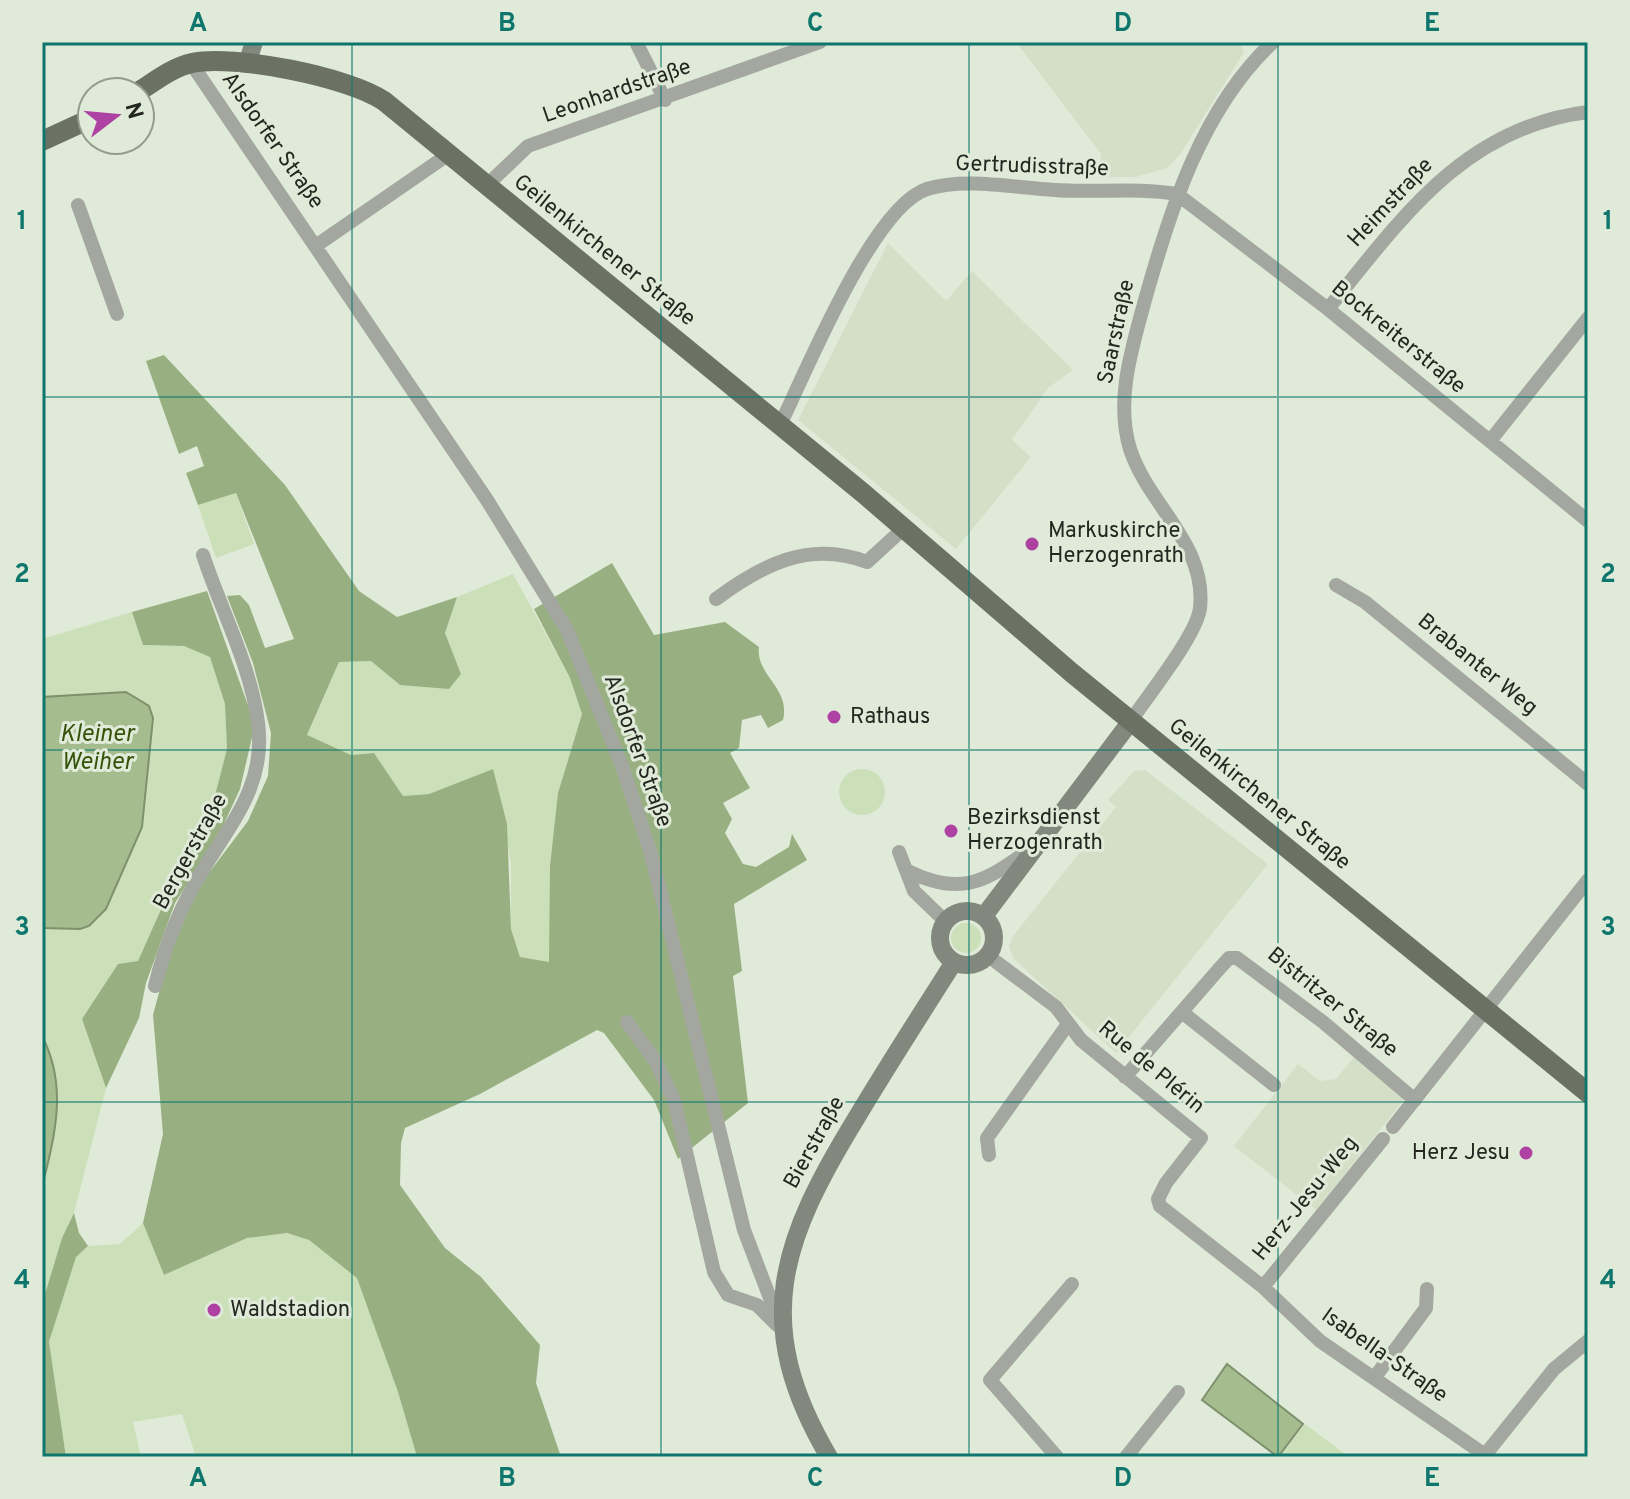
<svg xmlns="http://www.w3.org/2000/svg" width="1630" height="1499" font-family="Overpass,sans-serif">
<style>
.built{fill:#d3e0c7}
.green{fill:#cbe0b8}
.forest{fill:#98b081}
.water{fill:#a5bd8e;stroke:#7e906d;stroke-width:2}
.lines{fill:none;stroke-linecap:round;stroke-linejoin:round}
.street{stroke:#a3a79f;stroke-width:14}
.secondary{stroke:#82887d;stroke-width:18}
.primary{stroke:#6b7264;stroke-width:20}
.grid{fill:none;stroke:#0f766e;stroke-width:2;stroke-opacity:0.55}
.poi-dot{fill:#ae42a2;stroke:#e0ead8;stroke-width:3}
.labels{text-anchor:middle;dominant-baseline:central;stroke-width:6;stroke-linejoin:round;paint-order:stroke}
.street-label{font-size:22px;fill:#232720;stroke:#e0ead8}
.poi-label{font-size:22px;fill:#232720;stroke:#e0ead8;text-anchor:start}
.water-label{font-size:24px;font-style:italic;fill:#36530c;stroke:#e0ead8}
.neatline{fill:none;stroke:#0f766e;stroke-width:3}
.grid-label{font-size:26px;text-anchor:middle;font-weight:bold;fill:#0f766e}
</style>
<rect width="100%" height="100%" fill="#e0ead8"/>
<path class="built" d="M1016,42H1241L1244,52L1181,153L1167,168L1135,177H1100L1101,154Z
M888,243L946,301L972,271L1073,370L1048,388L1012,440L1031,457L956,549L798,420Z
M1145,770L1268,864L1116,1053L1013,958L1009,946L1013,936L1116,807L1108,800L1134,771Z
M1355,1056L1406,1097L1316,1210L1234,1146L1298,1064L1320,1081L1336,1079Z"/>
<path class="green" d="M236,493L254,544L216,558L198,505Z
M513,574L570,678L582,714L558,793L549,963L520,957L511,929V864L493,770L429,794L403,796L374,753L351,755L307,736L339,662L371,661L400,685L461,674L445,633L457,597Z
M132,612L143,645L184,646L210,656L225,704L227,749L212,807L187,851L138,961L82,1019L106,1088L74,1213L62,1238L42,1304V639Z
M839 792a23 23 0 1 1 46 0a23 23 0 1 1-46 0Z
M951 938a15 15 0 1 1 30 0a15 15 0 1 1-30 0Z
M143,1223L164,1275L247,1238L287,1233L309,1240L358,1278L398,1392L417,1457H196L182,1414L133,1422L141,1457H66L49,1342L76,1256L88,1246L120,1244Z
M1305,1424L1349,1457H1280Z"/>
<path class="forest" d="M164,355L285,485L359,591L397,617L457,597L445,633L461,674L449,689L400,685L371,661L339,662L307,735L351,755L374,753L403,796L429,794L493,769L507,824L511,929L520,957L549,962L550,866L558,793L582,714L570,678L534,609L612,563L654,635L725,622L759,647C755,675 791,688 783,720L768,728L761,715L742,720L739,748L730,753L750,788L723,803L732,819L725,833L743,864L756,867L789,847L792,834L807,860L734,904L742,971L733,976L748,1103L678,1159L654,1100L604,1033L597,1030L480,1094L405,1128L401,1143L400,1185L445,1248L481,1277L540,1345L536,1383L561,1457H417L398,1392L357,1278L309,1240L287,1233L247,1238L164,1275L143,1223L163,1134L153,1015L168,959L196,890L248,821L268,776L271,733L253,663L227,596L240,595L249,605L265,648L294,639L236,493L198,505L186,473L204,466L197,446L179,454L146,361Z
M207,591L250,711L253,733L240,789L222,828L175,903L146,983L139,1018L106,1088L82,1019L118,964L138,961L187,851L212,807L227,749L225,704L210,657L184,646L143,645L132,612Z
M74,1213L79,1233L88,1246L76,1257L49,1342L66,1457H45L42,1304L62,1238Z"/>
<path class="water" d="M126,692L149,706L153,718L142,827L106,909L89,926L80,929L42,928V697Z
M42,1036C68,1086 55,1135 42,1187Z
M1227,1364L1303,1424L1278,1457L1202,1400Z"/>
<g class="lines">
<path class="street" d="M636,42L665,100
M191,63L487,500L567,630L622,766L651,854L744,1230L781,1327
M486,186L528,146L820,42
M78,205L117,314
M317,245L449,154
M1328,309C1401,219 1464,127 1588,112
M780,425C806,372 873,206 927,189C966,177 1015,188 1055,190C1096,193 1137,187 1177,194L1328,309L1588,521
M1490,441L1588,318
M1336,585L1365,602L1588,784
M716,599C762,565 809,540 867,562L904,528
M1131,721C1148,695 1197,635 1200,608C1207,544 1148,505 1130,449C1115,400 1132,348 1145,300C1170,210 1202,108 1273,42
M899,852L914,891L945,921
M906,870C959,897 984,883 1029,850
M987,955L1056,1007L1081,1040L1201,1138L1166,1183L1158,1199L1160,1206L1263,1287L1320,1341L1485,1455L1554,1369L1588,1341
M155,986C165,944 181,905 204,868C233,821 266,783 258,723C251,666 221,610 203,555
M1183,1013L1274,1085
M627,1022L656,1062L674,1100L714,1272L728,1295L757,1305L777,1325
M1125,1077L1219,969L1229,958H1237L1323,1022L1415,1100
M1393,1127L1588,880
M989,1155L987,1138L1068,1024
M1263,1287L1383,1139
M1375,1377L1426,1308L1427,1289
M1057,1457L990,1380L1072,1284
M1126,1457L1178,1392"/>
<path class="secondary" d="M247,64L254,42
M940 938a27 27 0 1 1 54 0a27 27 0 1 1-54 0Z
M984,916L1131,721
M829,1457C750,1323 781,1241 857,1117C888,1065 921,1014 954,962"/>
<path class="primary" d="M138,92C154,82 173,67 192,63C233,54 349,77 384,101L863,493L1072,673L1588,1093
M42,141L92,118"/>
</g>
<path class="grid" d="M352,42V1457M661,42V1457M969,42V1457M1278,42V1457M42,397H1588M42,750H1588M42,1102H1588"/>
<g class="poi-dot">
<circle cx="1032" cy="544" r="8"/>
<circle cx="834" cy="717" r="8"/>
<circle cx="951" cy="831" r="8"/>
<circle cx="1526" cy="1153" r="8"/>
<circle cx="214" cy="1310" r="8"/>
</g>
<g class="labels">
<g class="street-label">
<text transform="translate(617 92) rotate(-19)">Leonhardstraße</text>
<text transform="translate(272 141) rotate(55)">Alsdorfer Straße</text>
<text transform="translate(1032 167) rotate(2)">Gertrudisstraße</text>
<text transform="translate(1391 203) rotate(-47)">Heimstraße</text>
<text transform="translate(604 251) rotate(39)">Geilenkirchener Straße</text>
<text transform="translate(1117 332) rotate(-78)">Saarstraße</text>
<text transform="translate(1398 338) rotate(39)">Bockreiterstraße</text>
<text transform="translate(1477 665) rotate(39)">Brabanter Weg</text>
<text transform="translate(637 751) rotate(70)">Alsdorfer Straße</text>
<text transform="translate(1259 795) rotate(39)">Geilenkirchener Straße</text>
<text transform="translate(191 852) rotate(-61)">Bergerstraße</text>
<text transform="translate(1332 1003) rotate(39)">Bistritzer Straße</text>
<text transform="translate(1151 1068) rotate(40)">Rue de Plérin</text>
<text transform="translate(815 1143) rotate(-61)">Bierstraße</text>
<text transform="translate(1306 1199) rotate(-51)">Herz-Jesu-Weg</text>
<text transform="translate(1384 1356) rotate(35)">Isabella-Straße</text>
</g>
<g class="poi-label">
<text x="1048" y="531">Markuskirche<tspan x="1048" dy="25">Herzogenrath</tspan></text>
<text x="850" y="717">Rathaus</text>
<text x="967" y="818">Bezirksdienst<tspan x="967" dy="25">Herzogenrath</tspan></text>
<text x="1510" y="1153" text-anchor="end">Herz Jesu</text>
<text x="230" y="1310">Waldstadion</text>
</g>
<g class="water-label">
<text x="97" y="735">Kleiner<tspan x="97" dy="28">Weiher</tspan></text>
</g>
</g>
<rect width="1630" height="1499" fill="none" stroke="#e0ead8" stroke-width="88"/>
<g transform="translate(116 116) rotate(74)"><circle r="38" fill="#e0ead8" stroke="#949c8e" stroke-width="2"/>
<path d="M0-6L14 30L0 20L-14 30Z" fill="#ae42a2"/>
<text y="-12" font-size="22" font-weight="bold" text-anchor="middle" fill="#232720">N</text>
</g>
<rect x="44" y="44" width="1542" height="1411" class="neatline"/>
<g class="grid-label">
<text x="198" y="31">A</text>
<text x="507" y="31">B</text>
<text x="815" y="31">C</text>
<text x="1123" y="31">D</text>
<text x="1432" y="31">E</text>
<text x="22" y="229">1</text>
<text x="1608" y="229">1</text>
<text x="22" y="582">2</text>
<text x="1608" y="582">2</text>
<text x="22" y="935">3</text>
<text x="1608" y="935">3</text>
<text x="22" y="1288">4</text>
<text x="1608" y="1288">4</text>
<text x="198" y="1486">A</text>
<text x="507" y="1486">B</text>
<text x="815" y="1486">C</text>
<text x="1123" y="1486">D</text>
<text x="1432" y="1486">E</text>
</g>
</svg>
